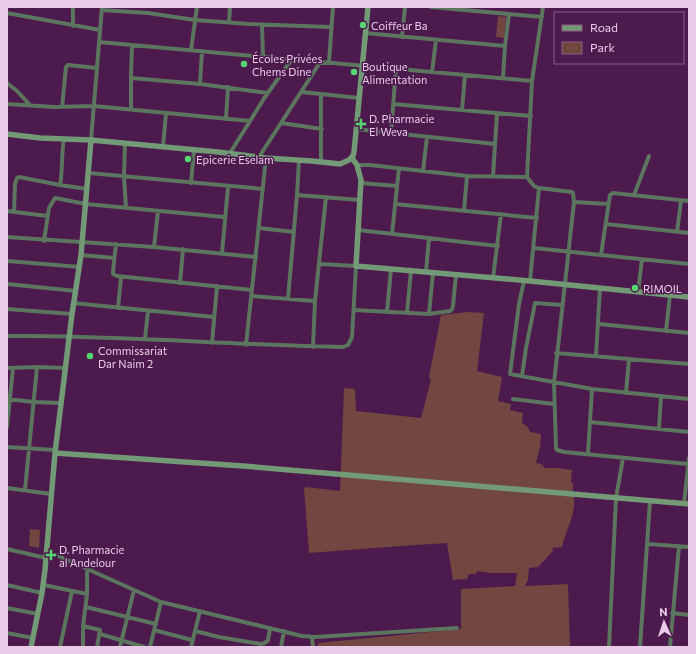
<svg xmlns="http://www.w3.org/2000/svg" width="696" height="654" font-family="Commissioner,sans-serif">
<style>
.green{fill:#724641}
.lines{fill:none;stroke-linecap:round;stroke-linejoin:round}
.street{stroke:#5c755e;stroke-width:4}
.secondary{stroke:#729a76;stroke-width:5.5}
.poi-dot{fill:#56d671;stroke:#4c1a4c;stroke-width:1.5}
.labels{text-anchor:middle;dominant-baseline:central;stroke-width:3;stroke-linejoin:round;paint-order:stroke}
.poi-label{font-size:11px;fill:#e9cbe7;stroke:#4c1a4c;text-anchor:start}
</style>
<rect width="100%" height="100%" fill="#4c1a4c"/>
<path class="green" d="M498,16L506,17L504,38L496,37Z
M468,312L484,313L477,371L502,377L498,401L511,404L510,410L523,413L522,423L527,426L530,432L541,434L540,447L536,463L541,464L545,468H556L572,470L571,482L573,483C572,490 575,497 574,505C573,520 565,533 562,547L552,548L553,551L538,567L529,568L528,580L525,586L568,584L570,647H318V643L461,629V589L515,586L517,573H491L477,571L476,574H469L467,579L453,580L447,543L401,546L309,553L304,488L306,487L340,491L344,388L355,389L356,411L421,418L431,380L429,377L441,315Z
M30,529L40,530L39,548L29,546Z"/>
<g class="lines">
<path class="street" d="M431,7L542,17
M543,7L532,81L527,177L534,186L539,188L572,192L573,193L574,202L554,383L556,448L557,450L564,452L688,464
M102,10L148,13L195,20L249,24L331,27
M7,13L100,30
M229,22L230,7
M262,25L263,56
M73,26V7
M365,33L505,46
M402,37L405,7
M99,42L532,81
M191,50L197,7
M329,62L333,7
M432,72L436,40
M131,78L200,84L268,93
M503,78L505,46L509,14
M7,83L17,91L29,104
M200,84L202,51
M302,92L359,98
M321,95V162
M7,104L54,107L94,106L250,121
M393,104L531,116
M62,107L66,67L68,65L97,68
M131,109V76L132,45
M462,110L465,75
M226,119L228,87
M281,123L322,129
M356,129L495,144
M391,134L396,68
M64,139C61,155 63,170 60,185L87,189
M91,140L102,7
M125,143L124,177L126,208
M163,147L166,113
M230,153L265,97L292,59
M259,157L321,61
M357,165H370L467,176L527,177
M423,171L427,137
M89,173L263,189
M493,176L497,113
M191,183L194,150
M361,183L397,186
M297,195L360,200
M634,195L649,156
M574,202L609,204
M395,204L537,218
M7,211L48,216
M464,211L467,176
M14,212L15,184L17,178L19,177L60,185
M606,224L689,233
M259,228L294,232
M358,230L498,246
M677,232L681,201
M392,234L399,168
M7,237L154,247L256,257
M44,241L49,208L55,198L86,204L224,217
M116,244L113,272V274L117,276L252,290
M154,247L158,211
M534,248L601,255L610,195L613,193L689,201
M222,253L228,187
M81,255L114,258
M601,255L689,264
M7,261L80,267
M426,272L429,238
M493,278L501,214
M524,281L519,304L510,374L592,389L689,399
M530,281L539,188
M180,283L183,249
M7,284L76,291
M638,292L642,259
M251,296L315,301
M288,299L297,195L299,160
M73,303L214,317
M118,308L121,277
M7,309L72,314
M354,310L429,314L450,311L452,309L453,306L456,275
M387,312L391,269
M407,313L411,271
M429,314L433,273
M599,324L689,333
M666,331L670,295
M7,336C119,335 231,345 343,347L348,345L352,337L356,266L320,264
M145,339L148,311
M212,343L217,286
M246,345L266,158
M313,347L315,301L326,197
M556,353L689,364
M596,355L600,288
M7,368L37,367
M522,376L526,348L535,303L563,305
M626,393L629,359
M7,399L34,402L61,403
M513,399L554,404
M590,422L689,432
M7,427L13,368
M659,429L661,396
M7,447L55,450
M588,454L592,389
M7,488L51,494
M25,490L37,367L65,368
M684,504L689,458
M648,544L689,547
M7,549L46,558
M47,551L161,602L302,636L315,637L457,628
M87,569V594
M7,585L42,593
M44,585L87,594L83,626V647
M86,607L156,624
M7,608L38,614
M672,613L689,615
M83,626L100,630L97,647
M154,630L192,640
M195,631L219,637L261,644L265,643L268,640L270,628
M7,633L33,638
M100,634L144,647
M312,637L313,647
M60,647L72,591
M120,647L134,590
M150,647L161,602
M191,647L200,611
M281,647L284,631
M609,647L616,498L623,458
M640,647L650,501
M670,647L679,546"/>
<path class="secondary" d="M7,134L40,138L91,140
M352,158L357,165L361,180L356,266L530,281L689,297
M55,453L243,466L689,504
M31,647L42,593L45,570L55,453L72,314L81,255L91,140L218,152L266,158L312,161L340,164L349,160L353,156L354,152L368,7"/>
</g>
<g class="poi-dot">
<circle cx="363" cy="25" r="4"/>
<circle cx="244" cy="64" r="4"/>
<circle cx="354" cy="72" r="4"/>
<path d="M359 118h4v4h4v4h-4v4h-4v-4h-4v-4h4z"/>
<circle cx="188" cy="159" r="4"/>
<circle cx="635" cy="288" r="4"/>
<circle cx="90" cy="356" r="4"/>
<path d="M49 549h4v4h4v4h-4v4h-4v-4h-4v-4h4z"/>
</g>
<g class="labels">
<g class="poi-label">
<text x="371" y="25">Coiffeur Ba</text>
<text x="252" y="58">Écoles Privées<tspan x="252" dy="13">Chems Dine</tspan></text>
<text x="362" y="66">Boutique<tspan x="362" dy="13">Alimentation</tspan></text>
<text x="369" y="118">D. Pharmacie<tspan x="369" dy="13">El Weva</tspan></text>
<text x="196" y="159">Epicerie Eselam</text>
<text x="643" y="288">RIMOIL</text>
<text x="98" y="350">Commissariat<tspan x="98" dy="13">Dar Naim 2</tspan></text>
<text x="59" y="549">D. Pharmacie<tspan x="59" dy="13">al Andelour</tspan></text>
</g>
</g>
<rect width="696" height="654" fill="none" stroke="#e9cbe7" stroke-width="16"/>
<rect x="554" y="12" width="130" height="52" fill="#4c1a4c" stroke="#8b618a"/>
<rect x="562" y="25" width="20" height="6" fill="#729a76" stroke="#8b618a"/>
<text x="590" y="32" font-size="12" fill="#e9cbe7">Road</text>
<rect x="562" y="42" width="20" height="12" fill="#724641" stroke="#8b618a"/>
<text x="590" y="52" font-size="12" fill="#e9cbe7">Park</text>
<g transform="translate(664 622) rotate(357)" stroke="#4c1a4c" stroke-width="3" paint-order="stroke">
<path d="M0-3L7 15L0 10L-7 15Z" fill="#e9cbe7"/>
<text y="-6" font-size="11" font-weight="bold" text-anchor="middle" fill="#e9cbe7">N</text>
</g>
</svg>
